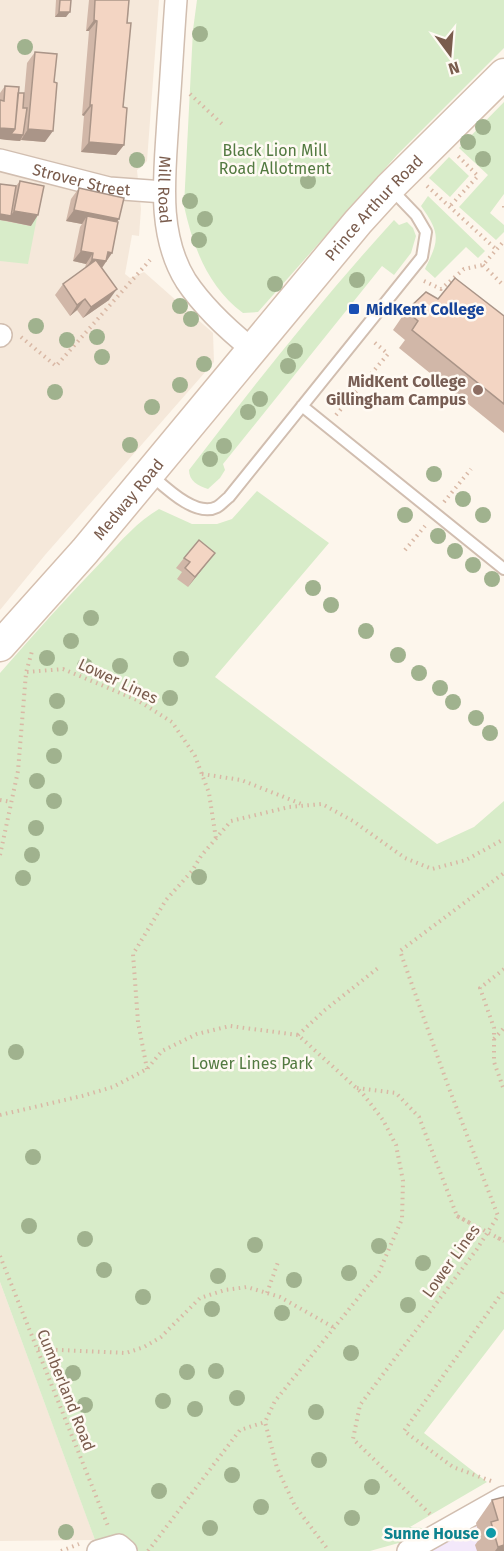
<svg xmlns="http://www.w3.org/2000/svg" width="504" height="1551" font-family="'Fira Sans',sans-serif">
<style>
.residential{fill:#f5e8da}
.education{fill:#f3e8fa}
.green{fill:#d8ecc9}
.lines{fill:none;stroke-linecap:round;stroke-linejoin:round}
.service-casing{stroke:#d1beb0;stroke-width:14}
.minor-casing{stroke:#d1beb0;stroke-width:24}
.secondary-casing{stroke:#d6c0b0;stroke-width:33}
.path{stroke:#d9b8a5;stroke-width:4;stroke-dasharray:1.5 4.5;stroke-linecap:butt}
.service{stroke:#fff;stroke-width:10}
.minor{stroke:#fff;stroke-width:21}
.secondary{stroke:#fff;stroke-width:30}
.path-bridge{stroke:#d9b8a5;stroke-width:4;stroke-dasharray:1.5 4.5;stroke-linecap:butt}
.tree{fill:#a0b28e}
.wall{fill:#d1b7a8}
.shaded-wall{fill:#aa9588}
.building{fill:#f3d5c3;stroke:#aa9588;stroke-width:1.5}
.transit-dot{fill:#1a4fb4;stroke:#fffaf3;stroke-width:2}
.education-dot{fill:#8d6e63;stroke:#fffaf3;stroke-width:2}
.culture-dot{fill:#0f9aa8;stroke:#fffaf3;stroke-width:2}
.labels{text-anchor:middle;dominant-baseline:central;stroke-width:5;stroke-linejoin:round;paint-order:stroke}
.park-label{font-size:16px;fill:#537a41;stroke:#fffaf3}
.street-label{font-size:16px;fill:#7a5c4d;stroke:#fffaf3}
.transit-label{font-size:16px;font-weight:bold;fill:#164399;stroke:#fffaf3;text-anchor:start}
.education-label{font-size:16px;font-weight:bold;fill:#785e54;stroke:#fffaf3;text-anchor:end}
.culture-label{font-size:16px;font-weight:bold;fill:#0d838f;stroke:#fffaf3;text-anchor:end}
</style>
<rect width="100%" height="100%" fill="#fdf6ec"/>
<path class="residential" d="M0,0H159L147,161L137,170L141,209L139,236L132,235L125,274L130,278L144,272L213,333L214,362L45,555L0,610Z
M0,1282L90,1526L95,1540L0,1541Z"/>
<path class="education" d="M504,1510V1551H417Z"/>
<path class="green" d="M197,0H504V48L397,155L258,312L243,313C208,287 193,247 184,206L193,30Z
M504,102V194L490,213L504,225V232L496,240L459,207L488,175L459,148Z
M449,157L469,176L450,197L429,178Z
M428,196L485,251L478,258L466,247L435,278L425,269C439,240 441,234 421,206Z
M40,202L28,264L0,261V220L31,226Z
M394,220L399,225L407,222L413,228L416,236L411,253L394,275L382,266L223,464L225,470L220,478L208,489C198,486 189,481 189,470C255,384 321,300 394,220Z
M257,491L329,543L215,677L437,844L474,827L504,801V1329L424,1433L487,1482L410,1527L445,1530L370,1551H137L95,1540L0,1282V673C34,634 68,596 104,559C120,542 138,521 159,509L192,524H217L232,519Z"/>
<g class="lines">
<defs>
<path id="service" d="M302,406L504,569
M150,474C165,487 196,518 217,507C221,505 225,500 229,497L422,257L426,232L416,215L392,190"/>
<g id="minor">
<path id="s1" d="M176,0C173,40 171,80 168,119C165,173 156,233 186,281C204,308 228,330 253,350"/>
<path id="s2" d="M0,160L109,188L164,192"/>
<path d="M0,336L1,335"/>
<path d="M98,1551L119,1545L126,1551"/>
<path d="M408,1551L504,1497"/>
</g>
<g id="secondary">
<path id="s3" d="M0,646L85,551L358,222L389,188L504,74"/>
</g>
</defs>
<use href="#service" class="service-casing"/>
<use href="#minor" class="minor-casing"/>
<use href="#secondary" class="secondary-casing"/>
<path class="path" d="M190,94L222,124
M427,186L497,250
M451,205L478,176L457,155
M504,206V208
M483,265L504,286
M424,281L441,289L464,269L483,265L504,241
M21,337L56,366L150,260
M336,415L388,354L374,342
M444,502L471,469
M405,550L425,526
M27,672L63,669L137,700L172,722L195,756L209,793L216,839
M202,774L241,780L304,805
M0,800L11,802
M0,855L18,771L26,673L32,651
M504,969L480,988L494,1028V1062L504,1090
M298,1035L325,1010L378,968
M494,1039L504,1028
M147,1069L138,1022L133,954L166,900L192,871L201,856L231,821L289,807L322,804L353,821L405,858L432,869L466,860L504,839
M357,1088L396,1093L419,1117L457,1216L477,1227
M0,1115L82,1096L113,1087L147,1069L162,1051L197,1034L230,1026L298,1035L363,1094L383,1120L396,1145L403,1181L402,1219L379,1272L275,1401L265,1422L277,1468L295,1506L329,1551
M498,1238L504,1241
M0,1256L108,1526
M267,1293L278,1262
M38,1349L126,1353L144,1347L161,1337L200,1298L225,1290L247,1287L280,1297L333,1327
M491,1481L453,1467L404,1431L504,1290
M430,1514L353,1439L360,1405L477,1249L498,1216L447,1083L400,951L504,873
M61,1551L79,1544
M148,1551L240,1430L265,1422"/>
<use href="#service" class="service"/>
<use href="#minor" class="minor"/>
<use href="#secondary" class="secondary"/>
<path class="path-bridge" d="M457,1216L504,1241"/>
</g>
<g class="tree">
<circle cx="200" cy="34" r="8"/>
<circle cx="25" cy="47" r="8"/>
<circle cx="483" cy="127" r="8"/>
<circle cx="468" cy="142" r="8"/>
<circle cx="483" cy="159" r="8"/>
<circle cx="137" cy="160" r="8"/>
<circle cx="308" cy="181" r="8"/>
<circle cx="190" cy="201" r="8"/>
<circle cx="205" cy="219" r="8"/>
<circle cx="199" cy="240" r="8"/>
<circle cx="357" cy="280" r="8"/>
<circle cx="275" cy="284" r="8"/>
<circle cx="180" cy="306" r="8"/>
<circle cx="191" cy="319" r="8"/>
<circle cx="36" cy="326" r="8"/>
<circle cx="97" cy="337" r="8"/>
<circle cx="67" cy="340" r="8"/>
<circle cx="295" cy="351" r="8"/>
<circle cx="102" cy="357" r="8"/>
<circle cx="204" cy="364" r="8"/>
<circle cx="288" cy="366" r="8"/>
<circle cx="180" cy="385" r="8"/>
<circle cx="55" cy="392" r="8"/>
<circle cx="260" cy="399" r="8"/>
<circle cx="152" cy="407" r="8"/>
<circle cx="248" cy="412" r="8"/>
<circle cx="130" cy="445" r="8"/>
<circle cx="224" cy="446" r="8"/>
<circle cx="210" cy="459" r="8"/>
<circle cx="434" cy="474" r="8"/>
<circle cx="463" cy="499" r="8"/>
<circle cx="405" cy="515" r="8"/>
<circle cx="483" cy="515" r="8"/>
<circle cx="438" cy="536" r="8"/>
<circle cx="455" cy="551" r="8"/>
<circle cx="473" cy="565" r="8"/>
<circle cx="492" cy="579" r="8"/>
<circle cx="313" cy="588" r="8"/>
<circle cx="331" cy="605" r="8"/>
<circle cx="91" cy="618" r="8"/>
<circle cx="366" cy="631" r="8"/>
<circle cx="71" cy="641" r="8"/>
<circle cx="398" cy="655" r="8"/>
<circle cx="47" cy="658" r="8"/>
<circle cx="181" cy="659" r="8"/>
<circle cx="85" cy="666" r="8"/>
<circle cx="120" cy="666" r="8"/>
<circle cx="419" cy="673" r="8"/>
<circle cx="440" cy="688" r="8"/>
<circle cx="170" cy="698" r="8"/>
<circle cx="57" cy="701" r="8"/>
<circle cx="453" cy="702" r="8"/>
<circle cx="476" cy="718" r="8"/>
<circle cx="60" cy="728" r="8"/>
<circle cx="490" cy="733" r="8"/>
<circle cx="54" cy="756" r="8"/>
<circle cx="37" cy="781" r="8"/>
<circle cx="54" cy="801" r="8"/>
<circle cx="36" cy="828" r="8"/>
<circle cx="32" cy="855" r="8"/>
<circle cx="199" cy="877" r="8"/>
<circle cx="23" cy="878" r="8"/>
<circle cx="16" cy="1052" r="8"/>
<circle cx="33" cy="1157" r="8"/>
<circle cx="29" cy="1226" r="8"/>
<circle cx="85" cy="1239" r="8"/>
<circle cx="255" cy="1245" r="8"/>
<circle cx="379" cy="1246" r="8"/>
<circle cx="423" cy="1263" r="8"/>
<circle cx="104" cy="1270" r="8"/>
<circle cx="349" cy="1273" r="8"/>
<circle cx="218" cy="1276" r="8"/>
<circle cx="294" cy="1280" r="8"/>
<circle cx="143" cy="1297" r="8"/>
<circle cx="408" cy="1305" r="8"/>
<circle cx="212" cy="1309" r="8"/>
<circle cx="282" cy="1313" r="8"/>
<circle cx="351" cy="1353" r="8"/>
<circle cx="216" cy="1371" r="8"/>
<circle cx="187" cy="1372" r="8"/>
<circle cx="73" cy="1373" r="8"/>
<circle cx="237" cy="1398" r="8"/>
<circle cx="163" cy="1401" r="8"/>
<circle cx="85" cy="1405" r="8"/>
<circle cx="195" cy="1409" r="8"/>
<circle cx="316" cy="1412" r="8"/>
<circle cx="319" cy="1460" r="8"/>
<circle cx="232" cy="1475" r="8"/>
<circle cx="372" cy="1487" r="8"/>
<circle cx="159" cy="1491" r="8"/>
<circle cx="261" cy="1507" r="8"/>
<circle cx="352" cy="1518" r="8"/>
<circle cx="210" cy="1528" r="8"/>
<circle cx="66" cy="1532" r="8"/>
</g>
<path class="wall" d="M56,0H71L66,17H55Z
M89,0H129L123,107L124,145L116,155L81,152L84,116L82,115L89,31H86Z
M35,52L45,142L21,140L20,141L0,139V93L5,86L18,93L23,108L27,63Z
M20,181L31,226L0,220V184L16,186Z
M79,188L118,222L112,253L102,268L109,300L83,318L77,310L70,316L55,295L63,284L85,268L86,264L73,261L80,227L82,224L66,221L71,199Z
M438,299L504,316V433L399,348L405,340L393,330L406,311Z
M184,558L207,563L188,587L177,579L182,572L176,568Z
M504,1497V1551H477L475,1545L480,1538L476,1523L492,1500Z"/>
<path class="shaded-wall" d="M59,12H70L66,17H55Z
M94,20L97,21L89,31H86Z
M90,105H92L84,116L82,115Z
M0,128L15,129L7,140L0,139Z
M28,129L53,131L45,142L21,140Z
M11,134L23,135L20,141L7,140Z
M89,142L124,145L116,155L81,152Z
M74,210L119,219L112,230L87,216L82,224L66,221Z
M14,211L38,215L31,226L7,221Z
M0,214L11,216L7,221L0,220Z
M81,251L93,253L86,264L73,261Z
M108,252L112,253L99,272L85,270L92,259Z
M117,289L109,300L83,318L91,307Z
M85,299L77,310L70,316L77,305Z
M215,553L207,563L188,587L195,577Z
M504,1545V1551H495L498,1547Z"/>
<path class="building" d="M60,0H71L70,12H59Z
M95,0H129L127,23H131L123,107L127,108L124,145L89,142L92,105H90L97,21L94,20Z
M35,52L57,54L54,82L57,83L53,131L28,129Z
M5,86L19,87L15,129L0,128V100L4,101Z
M18,93H24L23,108H27L23,135L11,134L15,129Z
M20,181L44,186L38,215L14,211Z
M0,184L16,186L11,216L0,214Z
M79,188L124,198L119,219L74,210Z
M87,216L118,222L112,253L108,252L106,261L92,259L93,253L81,251Z
M96,260L117,289L91,307L85,299L77,305L63,284Z
M455,278L504,316V404L412,330L418,321L406,311L426,292L438,299Z
M199,540L215,553L195,577L185,568L190,562L184,558Z
M504,1497V1545L498,1547L491,1522L498,1520L492,1500Z"/>
<rect class="transit-dot" x="348" y="303" width="12" height="12" rx="3"/>
<circle class="education-dot" cx="478" cy="390" r="6"/>
<circle class="culture-dot" cx="491" cy="1533" r="6"/>
<g class="labels">
<g class="park-label">
<text x="275" y="150">Black Lion Mill<tspan x="275" dy="18">Road Allotment</tspan></text>
<text x="252" y="1063">Lower Lines Park</text>
</g>
<g class="street-label">
<text stroke="none"><textPath href="#s2" startOffset="84">Strover Street</textPath></text>
<text stroke="none"><textPath href="#s1" startOffset="190">Mill Road</textPath></text>
<text stroke="none"><textPath href="#s3" startOffset="576">Prince Arthur Road</textPath></text>
<text stroke="none"><textPath href="#s3" startOffset="195">Medway Road</textPath></text>
<text transform="translate(118 681) rotate(25)">Lower Lines</text>
<text transform="translate(451 1261) rotate(-54)">Lower Lines</text>
<text transform="translate(66 1390) rotate(68)">Cumberland Road</text>
</g>
<g class="transit-label">
<text x="366" y="309">MidKent College</text>
</g>
<g class="education-label">
<text x="466" y="381">MidKent College<tspan x="466" dy="18">Gillingham Campus</tspan></text>
</g>
<g class="culture-label">
<text x="479" y="1533">Sunne House</text>
</g>
</g>
<g transform="translate(450 54) rotate(164)" stroke="#fffaf3" stroke-width="4.5" paint-order="stroke">
<path d="M0-4.5L10 22L0 15L-10 22Z" fill="#7a5c4d"/>
<text y="-9" font-size="16" font-weight="bold" text-anchor="middle" fill="#7a5c4d">N</text>
</g>
</svg>
